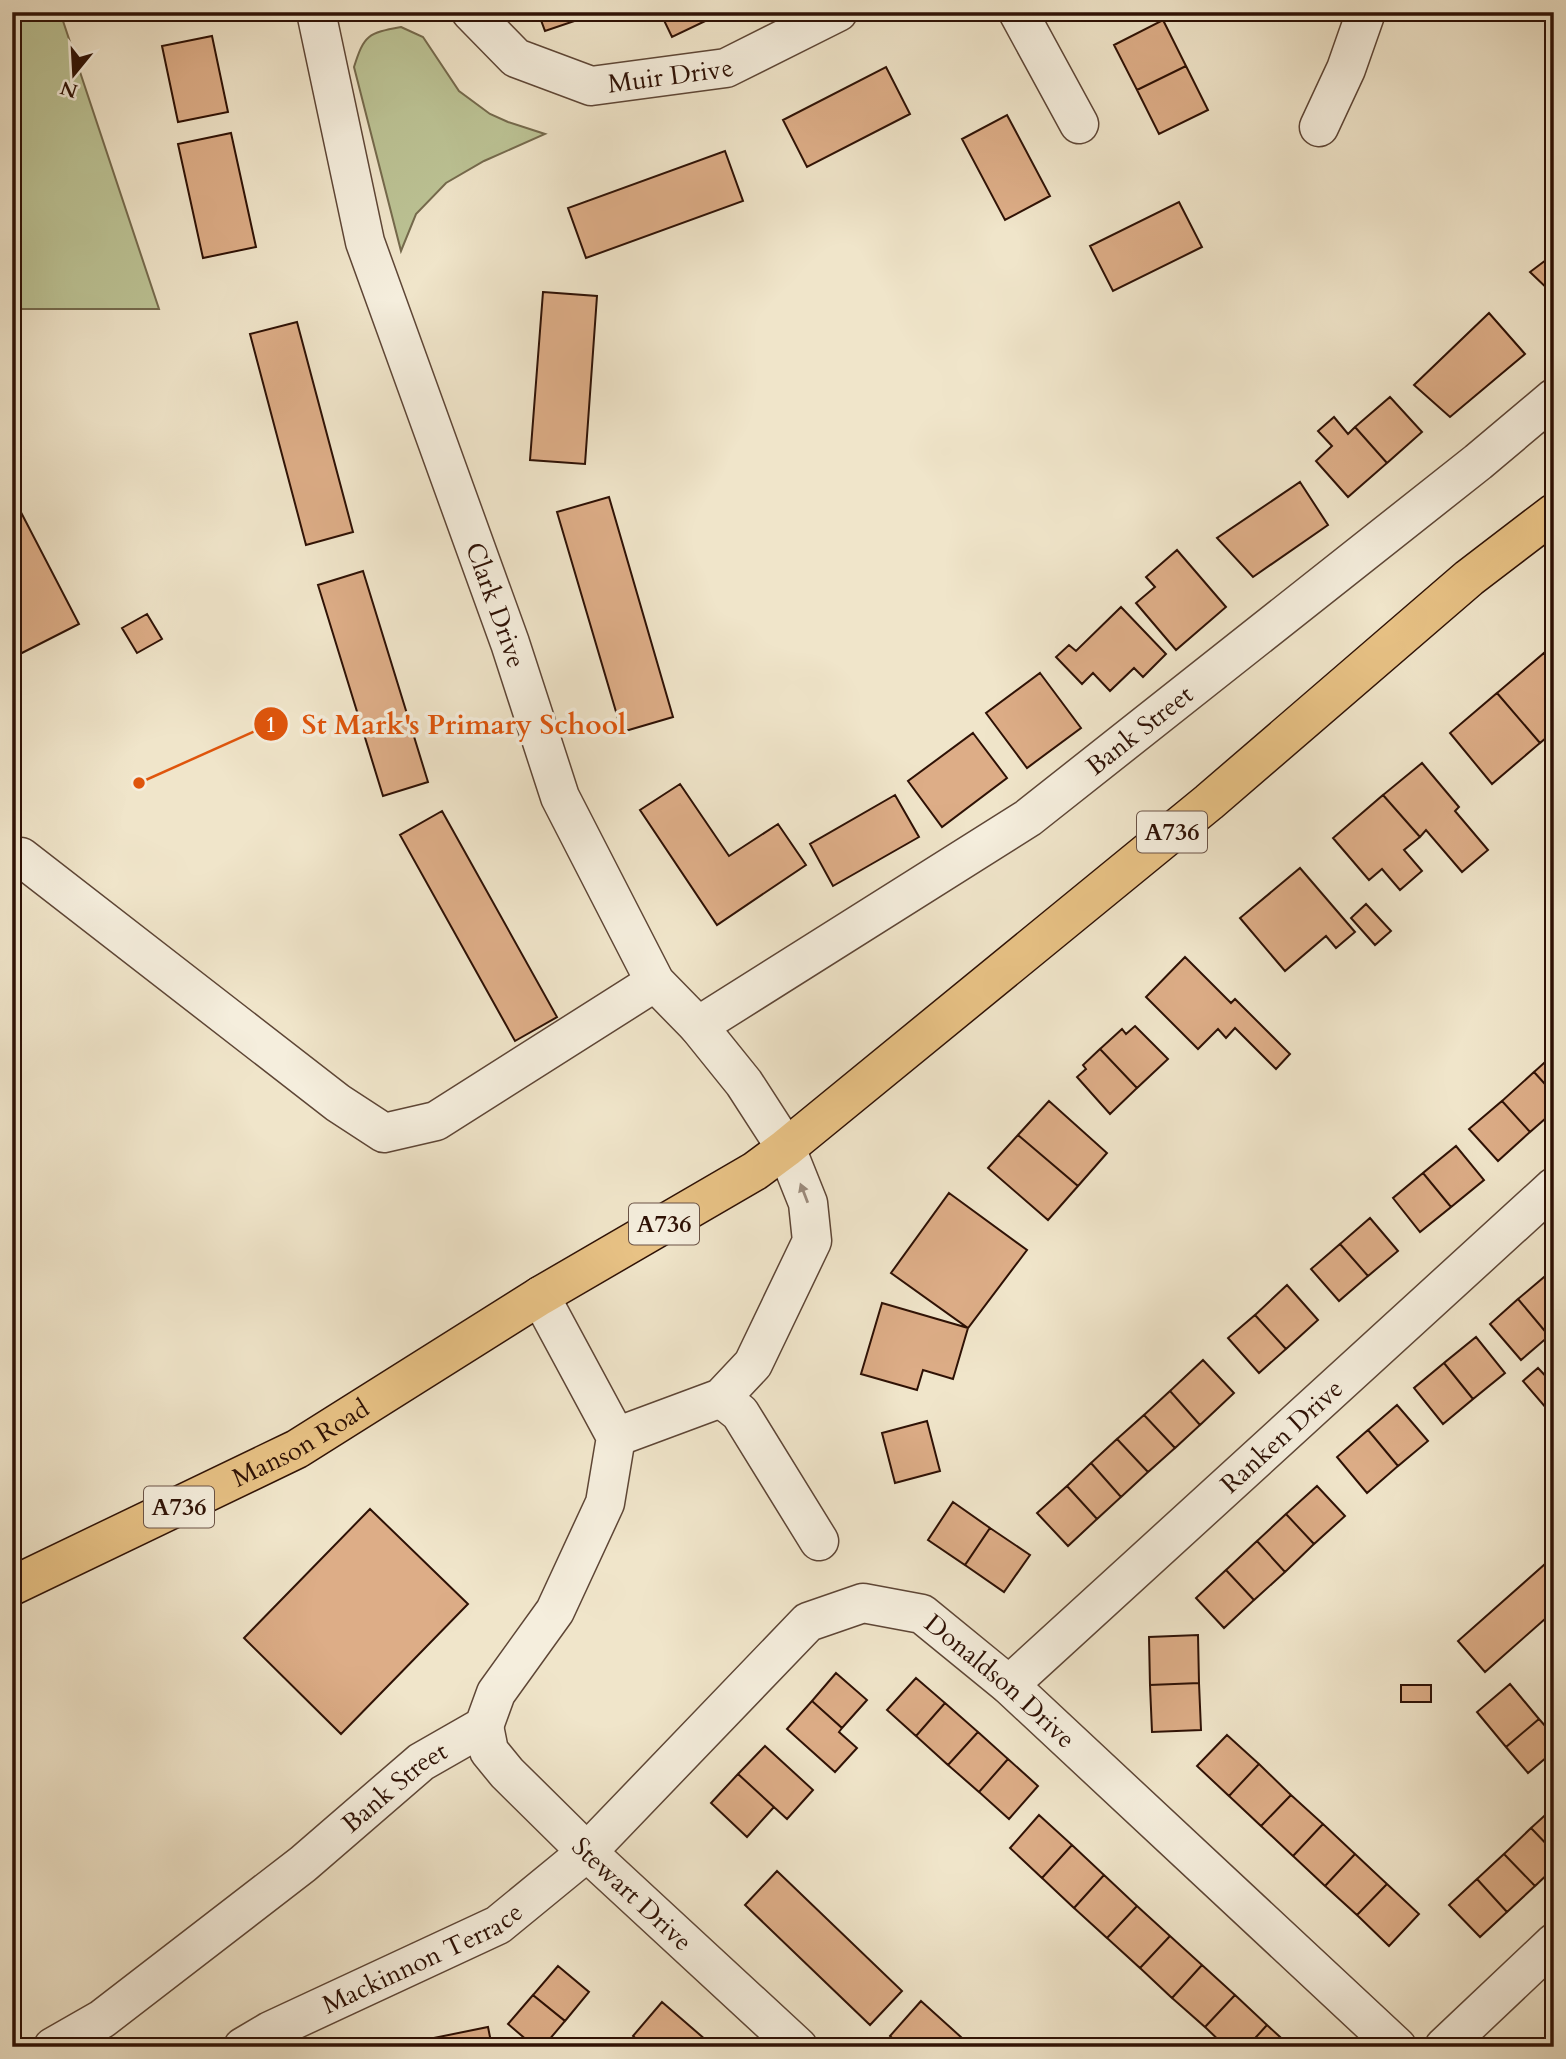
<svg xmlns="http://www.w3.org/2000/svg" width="1566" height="2059" font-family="Cardo,serif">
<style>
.green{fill:#bcc395;stroke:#756a4d;stroke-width:2}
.building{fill:#ddad87;stroke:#2e1105;stroke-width:2}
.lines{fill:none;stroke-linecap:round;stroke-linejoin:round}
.minor-casing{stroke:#5e4636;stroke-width:41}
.major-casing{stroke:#2e1105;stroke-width:41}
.minor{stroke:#f5eedd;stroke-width:38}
.major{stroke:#e8c285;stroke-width:38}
.oneway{fill:#9b8b7c}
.labels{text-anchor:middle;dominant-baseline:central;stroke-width:7;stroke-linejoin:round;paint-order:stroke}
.shield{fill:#f5eedd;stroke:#6a5346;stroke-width:2}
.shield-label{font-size:24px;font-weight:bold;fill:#2e1105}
.street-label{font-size:26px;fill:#2e1105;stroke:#f5eedd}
.leader{fill:none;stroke:#df550c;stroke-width:2.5}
.callout-dot{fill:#df550c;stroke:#f5eedd;stroke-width:2.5}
.mark-label{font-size:21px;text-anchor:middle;font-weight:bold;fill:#fff}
.callout-label{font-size:28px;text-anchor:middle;font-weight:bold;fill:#df550c;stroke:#f5eedd;stroke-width:7;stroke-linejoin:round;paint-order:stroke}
</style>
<rect width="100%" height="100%" fill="#f0e5ca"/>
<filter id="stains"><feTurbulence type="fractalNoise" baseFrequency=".00286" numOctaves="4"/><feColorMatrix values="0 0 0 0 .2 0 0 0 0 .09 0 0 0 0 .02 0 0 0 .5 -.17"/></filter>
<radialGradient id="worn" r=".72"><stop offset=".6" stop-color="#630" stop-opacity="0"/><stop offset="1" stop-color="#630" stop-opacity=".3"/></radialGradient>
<path class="green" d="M12,12H60L159,309H12Z
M401,27L423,37L459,91L490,114L508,122L545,134L484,161L446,183L416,214L401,251L354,67C364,35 368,33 401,27Z"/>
<path class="building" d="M538,12H598V13L545,31Z
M660,12H719L720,14L672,37Z
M1163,20L1186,66L1137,90L1114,45Z
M212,36L228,112L178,122L162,46Z
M1186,66L1208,110L1159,134L1137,90Z
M886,67L910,114L807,167L783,120Z
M1007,115L1050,196L1005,220L962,139Z
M231,133L256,247L203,258L178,144Z
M725,151L743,201L586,258L568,208Z
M1179,202L1202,247L1113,291L1090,246Z
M1554,254V295L1530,272Z
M543,292L597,296L585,464L530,460Z
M1489,313L1525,354L1450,417L1414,385Z
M297,322L353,532L306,545L250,334Z
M1390,397L1422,432L1387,463L1355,427Z
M1334,417L1348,434L1355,427L1387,463L1348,497L1316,461L1332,446L1318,431Z
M1300,482L1328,525L1253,577L1217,538Z
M12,495L79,624L12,658Z
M609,497L673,717L622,732L557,512Z
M1177,550L1226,607L1176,650L1136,603L1155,587L1146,577Z
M363,571L428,782L383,796L318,585Z
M1121,607L1166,654L1143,677L1134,668L1110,691L1093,673L1082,684L1056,657L1069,645L1076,651Z
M147,614L162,639L137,653L122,628Z
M1544,653L1554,664V731L1540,743L1497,693Z
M1040,673L1081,728L1027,768L986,713Z
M1497,693L1540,743L1492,784L1450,733Z
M973,733L1007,778L942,827L908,781Z
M1422,763L1459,807L1455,811L1488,850L1462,872L1426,830L1420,837L1383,795Z
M680,784L729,856L778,824L806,865L717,925L640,810Z
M895,795L919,837L833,886L810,844Z
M1383,795L1420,837L1404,850L1422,871L1400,890L1382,869L1369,880L1333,838Z
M442,811L557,1017L515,1041L400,835Z
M1300,868L1355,932L1336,948L1326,936L1285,971L1240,918Z
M1366,904L1391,931L1375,945L1351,918Z
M1185,957L1231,1003L1235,999L1290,1054L1276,1069L1235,1028L1226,1038L1218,1029L1198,1049L1146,997Z
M1135,1026L1168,1059L1137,1088L1100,1049L1122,1029L1126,1034Z
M1100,1049L1137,1088L1110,1114L1077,1077L1086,1069L1083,1065Z
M1554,1054V1094L1534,1072Z
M1534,1072L1554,1094V1111L1530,1132L1502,1101Z
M1049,1101L1107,1153L1078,1186L1018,1135Z
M1502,1101L1530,1132L1498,1161L1469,1129Z
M1018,1135L1078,1186L1048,1220L988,1168Z
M1456,1146L1484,1180L1451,1207L1423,1173Z
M1423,1173L1451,1207L1420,1232L1393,1198Z
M949,1193L1027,1250L968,1328L891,1273Z
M1370,1218L1398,1251L1368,1276L1340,1244Z
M1340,1244L1368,1276L1339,1301L1311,1269Z
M1550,1272L1554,1277V1332L1549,1336L1518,1299Z
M1287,1285L1318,1320L1286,1349L1255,1315Z
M1518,1299L1549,1336L1521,1360L1490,1324Z
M882,1303L968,1328L953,1379L923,1370L917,1390L861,1374Z
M1255,1315L1286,1349L1259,1373L1228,1338Z
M1476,1337L1505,1373L1473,1399L1444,1363Z
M1203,1360L1234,1393L1200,1425L1170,1391Z
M1444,1363L1473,1399L1443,1424L1414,1388Z
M1538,1368L1554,1385V1403L1547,1409L1523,1381Z
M1170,1391L1200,1425L1175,1448L1144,1415Z
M1397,1405L1428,1441L1398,1466L1368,1430Z
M1144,1415L1175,1448L1148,1472L1117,1439Z
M927,1421L940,1471L895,1483L882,1433Z
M1368,1430L1398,1466L1367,1493L1337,1457Z
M1117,1439L1148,1472L1121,1497L1091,1463Z
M1091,1463L1121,1497L1097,1519L1067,1486Z
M1067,1486L1097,1519L1068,1546L1037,1513Z
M1317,1486L1345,1516L1314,1544L1286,1514Z
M953,1502L990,1528L965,1565L928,1540Z
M370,1509L468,1604L341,1734L244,1638Z
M1286,1514L1314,1544L1285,1572L1257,1541Z
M990,1528L1030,1555L1004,1592L965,1565Z
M1257,1541L1285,1572L1254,1600L1226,1570Z
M1554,1556V1611L1485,1672L1458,1641Z
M1226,1570L1254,1600L1224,1628L1196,1598Z
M1198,1635L1199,1683L1150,1685L1149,1637Z
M836,1673L867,1700L842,1728L812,1701Z
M916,1678L945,1703L916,1736L887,1710Z
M1199,1683L1201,1730L1152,1732L1150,1685Z
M1510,1684L1539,1719L1506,1747L1477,1712Z
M1401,1685H1431V1702H1401Z
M812,1701L842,1728L839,1732L857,1748L835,1772L787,1729Z
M945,1703L978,1732L948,1765L916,1736Z
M1539,1719L1554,1736V1751L1528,1773L1506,1747Z
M978,1732L1008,1759L979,1792L948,1765Z
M1227,1735L1259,1764L1229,1796L1197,1766Z
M765,1746L813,1790L787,1819L738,1774Z
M1008,1759L1038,1786L1009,1819L979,1792Z
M1259,1764L1291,1795L1261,1826L1229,1796Z
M738,1774L774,1807L747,1837L711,1803Z
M1291,1795L1323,1824L1293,1856L1261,1826Z
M1554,1807V1852L1531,1828Z
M1039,1815L1072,1845L1042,1878L1010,1848Z
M1323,1824L1355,1854L1325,1886L1293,1856Z
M1531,1828L1554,1852V1868L1535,1886L1504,1854Z
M1072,1845L1104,1875L1074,1908L1042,1878Z
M1355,1854L1387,1884L1357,1915L1325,1886Z
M1504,1854L1535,1886L1507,1912L1477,1879Z
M777,1871L902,1991L870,2025L745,1905Z
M1104,1875L1137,1906L1107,1938L1074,1908Z
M1477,1879L1507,1912L1480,1937L1449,1905Z
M1387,1884L1419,1914L1389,1946L1357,1915Z
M1137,1906L1170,1936L1140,1968L1107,1938Z
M1170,1936L1202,1965L1172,1998L1140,1968Z
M1202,1965L1235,1995L1205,2027L1172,1998Z
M558,1966L589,1992L565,2021L533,1995Z
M533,1995L565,2021L543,2047H535L508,2024Z
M1235,1995L1267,2025L1247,2047H1226L1205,2027Z
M921,2001L972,2047H901L890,2036Z
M662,2002L714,2047H645L633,2036Z
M1267,2025L1291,2047H1247Z
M488,2027L492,2047H405L404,2044Z"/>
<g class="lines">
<defs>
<g id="minor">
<path id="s1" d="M316,12L365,242L510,643L560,797L655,982L698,1026L744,1083L786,1148L808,1203L812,1241L753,1364L721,1398L616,1437"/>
<path id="s2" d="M471,12L516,58L591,86L726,68L838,12"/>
<path d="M1018,12L1079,124"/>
<path d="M1319,127L1346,69L1366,12"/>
<path d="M21,857L338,1103L384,1133L436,1121L655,982"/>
<path id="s3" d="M698,1026L1028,818L1478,462L1554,398"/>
<path d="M721,1398L740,1413L819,1541"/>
<path id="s4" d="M1009,1685L1554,1187"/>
<path id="s5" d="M484,1726L489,1751L507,1773L587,1852L798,2047"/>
<path id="s6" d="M53,2047L102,2019L303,1864L421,1762L484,1726L496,1693L555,1611L605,1503L616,1437L540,1296"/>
<path id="s7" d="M243,2047L270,2031L498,1925L587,1852L808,1622L863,1603L922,1614L1009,1685L1397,2047"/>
<path d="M1444,2047L1554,1943"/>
</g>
<g id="major">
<path id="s8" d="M12,1586L297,1449L540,1296L755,1171L786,1148L1209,802L1469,578L1554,513"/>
</g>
</defs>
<use href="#minor" class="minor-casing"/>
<use href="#major" class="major-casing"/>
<use href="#minor" class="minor"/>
<use href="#major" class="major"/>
</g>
<defs><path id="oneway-solid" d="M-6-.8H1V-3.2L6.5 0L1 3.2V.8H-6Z" transform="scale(1.75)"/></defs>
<use class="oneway" href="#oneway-solid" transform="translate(804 1193) rotate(-111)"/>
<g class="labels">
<g class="shield">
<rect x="1137" y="811.5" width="70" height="41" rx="5"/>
<rect x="629" y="1203.5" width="70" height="41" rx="5"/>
<rect x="144" y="1486.5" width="70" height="41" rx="5"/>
</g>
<g class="shield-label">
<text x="1172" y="832">A736</text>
<text x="664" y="1224">A736</text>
<text x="179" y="1507">A736</text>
</g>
<g class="street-label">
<text stroke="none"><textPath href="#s2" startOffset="224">Muir Drive</textPath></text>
<text stroke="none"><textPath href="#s1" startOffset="621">Clark Drive</textPath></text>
<text stroke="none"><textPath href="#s3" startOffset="532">Bank Street</textPath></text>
<text stroke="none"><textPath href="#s4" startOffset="369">Ranken Drive</textPath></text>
<text stroke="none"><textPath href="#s8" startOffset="322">Manson Road</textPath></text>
<text stroke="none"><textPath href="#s7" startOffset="938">Donaldson Drive</textPath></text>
<text stroke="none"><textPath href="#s6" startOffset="430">Bank Street</textPath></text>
<text stroke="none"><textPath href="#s5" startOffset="228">Stewart Drive</textPath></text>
<text stroke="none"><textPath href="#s7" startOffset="200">Mackinnon Terrace</textPath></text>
</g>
</g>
<path class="leader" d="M139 783L271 724"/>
<g class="callout-dot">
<circle cx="139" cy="783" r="7"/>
<circle cx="271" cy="724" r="18"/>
</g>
<g class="mark-label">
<text x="271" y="732">1</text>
</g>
<g class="callout-label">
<text x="464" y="734">St Mark's Primary School</text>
</g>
<rect width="1566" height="2059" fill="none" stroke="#f0e5ca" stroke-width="42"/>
<rect x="14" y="14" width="1538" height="2031" fill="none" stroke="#2e1105" stroke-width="3.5"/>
<rect x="21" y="21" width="1524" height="2017" fill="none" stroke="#2e1105" stroke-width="2"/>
<g transform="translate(74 74) rotate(198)" stroke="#f5eedd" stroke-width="5" paint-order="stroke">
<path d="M0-5L12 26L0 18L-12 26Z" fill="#2e1105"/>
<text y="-10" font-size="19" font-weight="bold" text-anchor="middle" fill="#2e1105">N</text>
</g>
<rect width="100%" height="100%" filter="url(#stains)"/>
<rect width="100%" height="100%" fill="url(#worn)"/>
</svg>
